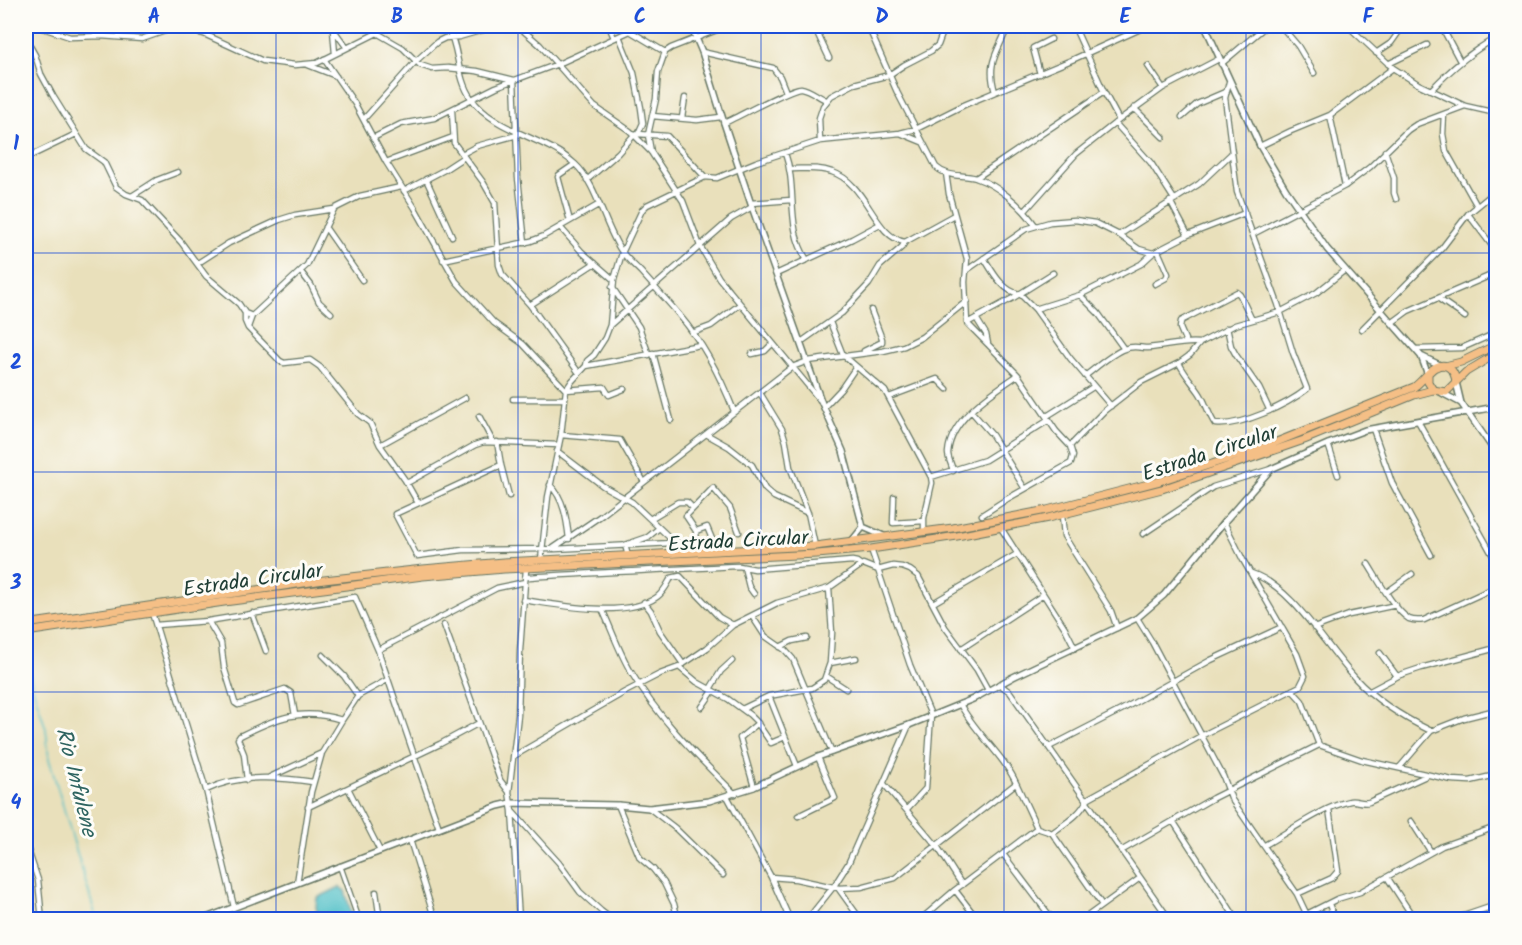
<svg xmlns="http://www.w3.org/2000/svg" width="1522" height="945" font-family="Kalam,sans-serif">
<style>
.water{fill:#50bfc7;stroke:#387e7e;stroke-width:1.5}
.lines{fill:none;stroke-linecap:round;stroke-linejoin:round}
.stream{stroke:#50bfc7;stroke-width:1.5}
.minor-casing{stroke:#667663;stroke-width:7}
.tertiary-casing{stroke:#667663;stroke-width:8}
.primary-casing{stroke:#667663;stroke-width:9}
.minor{stroke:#fff;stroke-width:4.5}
.tertiary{stroke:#fff;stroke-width:5}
.primary{stroke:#f5bf86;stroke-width:7}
.grid{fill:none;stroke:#1d4ed8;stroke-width:1.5;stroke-opacity:0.55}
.labels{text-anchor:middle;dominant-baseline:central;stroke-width:6;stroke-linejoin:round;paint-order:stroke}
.street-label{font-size:21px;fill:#1f3d34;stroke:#fdfcf7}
.water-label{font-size:22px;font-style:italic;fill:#2e6460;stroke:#fdfcf7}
.neatline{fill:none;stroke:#1d4ed8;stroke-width:2}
.grid-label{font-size:20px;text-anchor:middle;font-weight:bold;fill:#1d4ed8}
</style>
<rect width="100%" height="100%" fill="#fdfcf7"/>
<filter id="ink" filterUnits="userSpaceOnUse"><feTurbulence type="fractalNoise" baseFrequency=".0167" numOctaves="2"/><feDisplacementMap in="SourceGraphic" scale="12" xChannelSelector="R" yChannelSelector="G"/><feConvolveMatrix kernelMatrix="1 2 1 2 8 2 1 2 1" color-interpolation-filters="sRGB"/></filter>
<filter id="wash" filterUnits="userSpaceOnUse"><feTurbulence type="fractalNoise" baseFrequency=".008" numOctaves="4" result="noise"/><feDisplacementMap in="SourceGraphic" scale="24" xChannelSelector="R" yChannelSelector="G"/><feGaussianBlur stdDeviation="1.35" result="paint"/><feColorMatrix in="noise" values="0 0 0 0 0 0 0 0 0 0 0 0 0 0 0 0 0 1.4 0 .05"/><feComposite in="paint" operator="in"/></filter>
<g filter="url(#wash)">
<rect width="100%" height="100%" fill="#e9e0bb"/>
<path class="water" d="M340,887L345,891L353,919H319L316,907L317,898Z"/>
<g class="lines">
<path class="stream" d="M26,650L32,685L46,729L49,759L97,920"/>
</g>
</g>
<g filter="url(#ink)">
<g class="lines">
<defs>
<path id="minor" d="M37,26L70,37L101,36L142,39L168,30H188L204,34L263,61L295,65L317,63L377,33L383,26
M331,26L347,48
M447,26C460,48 456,77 471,98C496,133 544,136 575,164C597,184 604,226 622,252C627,259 635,266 641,272C654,287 668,301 680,316C704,344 721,378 734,411
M518,26L540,45L594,106L630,131L651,152L683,201L700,246L719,278L819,399
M609,26L614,38
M814,26L829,58
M868,26L897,92L936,167C948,178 962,174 976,178C999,186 1022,206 1035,225
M1074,26L1104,92L1119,120
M1281,26L1298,46L1314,73
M1348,26L1393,68L1418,84L1465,106L1496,113
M1452,26L1444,31L1460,61
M333,30L335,54
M630,31L665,52
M377,33L403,48L420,65L432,69L448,68L477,71L514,80L518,178L525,243
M619,36L634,73L641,108L643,123L638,134
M26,39L35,55L41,74L53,96L86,149L104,162L116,187L126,194L142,200L181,242L206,276L239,304L245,313L252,316
M702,52L773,68L780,77L786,92
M1376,53L1391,43L1403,26
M324,59L355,104L386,162L415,208L456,281L494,323L523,344L566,390
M1221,64L1266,26
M1388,64L1427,45
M308,65L336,76
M1148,66L1163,88
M1040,74L1033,48L1051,39
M1431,90C1451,69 1470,52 1496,38
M995,92C986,61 998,53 1008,26
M1134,108L1163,137
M452,111L454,143L483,182L495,203L499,265L502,274L530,305L579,373
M1444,114L1443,134L1446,151L1477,206
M1330,115L1345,186
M652,116L697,120L721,117
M1182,117L1197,104L1225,92
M682,118L685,98
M364,119L416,61L437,42L445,38L459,37L497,26
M724,123C736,118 792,87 801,88C809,89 819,97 826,100
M1115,123L1151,163L1174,199
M900,133L922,142
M373,138L401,124L434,118L496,87L558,64L630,31L637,26
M820,141L819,118L823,106L831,96L854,84L889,75L904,65L931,51L938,45L945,26
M1260,146L1291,131L1330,115L1393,68
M1385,151L1394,178V193L1396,199
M651,152L648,135L656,99L658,72L665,52L671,48L727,26
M785,153C798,189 785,226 807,260
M462,154L477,146L517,135
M26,158L76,134
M386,162L453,137
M790,169C804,169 819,167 832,172C867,183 874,237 905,242
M946,173L949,194L967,259L965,282L967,323L1018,375L1056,431L1070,446L1073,456L1071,463L1007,499L982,515
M976,178L1104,92
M426,179L452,236
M587,180L618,153L634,135L638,134L667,136L705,177
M404,191L444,170L464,157
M132,196L157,180L178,172
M1170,201L1188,235
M751,203L791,200
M1025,211L1076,154L1119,120L1163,88L1219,59
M1468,214L1496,251
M570,221L558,177L559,175L575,164
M325,227L362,280
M560,227L582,252L614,280
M1253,234L1345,186L1370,167L1408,130L1417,124L1465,106
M1119,235L1199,184L1232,153
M984,258C992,271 1003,292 1020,294L1035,309L1070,358L1111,406
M443,260L531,241L544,236L598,205
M198,263L229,243L279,220L295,215L334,209L360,196L401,187
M967,270L1026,229L1050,222L1075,220L1095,223L1119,235L1139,249L1153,253
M301,272L311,285L319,302L331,313
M776,274L852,239L880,224
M1155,284L1166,278L1168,274L1158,251
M612,287L639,327L649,355
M1080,295L1098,313L1124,349
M1439,299L1465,317
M530,305L595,263
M1035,309L1080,295L1141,264L1153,253L1188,235L1245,213
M245,313V321L248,328L280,361L284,363L310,360L320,367L358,414L370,423L380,445L405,480L418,503
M976,318L986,334L988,344
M830,322L843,355L885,391L931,477L932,483L924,518V532
M1393,322L1408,311L1496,273
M967,323L1013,298L1053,273
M610,325L731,219L752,207
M248,327L252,316L307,265L334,209
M1227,328L1231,346L1236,355L1259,388L1269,409
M1362,329L1442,248L1468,214L1496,191
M692,333L711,326L739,305
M801,342L842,313L869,284L880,266L902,247L905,242L954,215
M1186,342L1180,328L1181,321L1237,292L1240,295L1252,320
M1416,349L1462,348L1496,333
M864,351L882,342V339L871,310
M653,353L671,420
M752,354L765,351L772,344
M1179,363C1185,375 1192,382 1199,392C1206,402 1208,414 1215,424C1240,427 1287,405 1307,389L1293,353L1278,304L1237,192L1225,98L1229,82
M586,366L587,361L594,355L605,338L610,325L614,280L622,253L642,210L647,205L705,177L717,178L756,162L820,141L900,133L916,129L964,105L1074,59L1147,26
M1085,376C1097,367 1111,354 1124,349C1133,345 1140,348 1148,348C1166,347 1182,341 1200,343
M566,390L604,387L609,395L624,389
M760,393L782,429L786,442L790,467L808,513L815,546
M889,397L937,379L947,389
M513,399H565
M824,407L841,389L856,367
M971,411L992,435L1025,489
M479,416L493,442
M1047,416L1093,387
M1418,421L1496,561
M1373,429L1392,483L1431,555
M706,434L729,447L752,465L765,489L774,497L808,513
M561,435L620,440L644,482
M497,442L501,465L395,514L417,556L463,550L552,549L602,515L792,367L808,361L883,351L904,346L922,337L967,301
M1328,444L1338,475
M380,445L465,398
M1070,446L1104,411L1141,382L1179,363L1190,355L1200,343L1235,325L1280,312L1316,293L1345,270
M557,451L603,486L632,502L669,537L673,554
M501,465L509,496
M953,471C952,465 948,459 948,453C950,419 993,392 1018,375
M931,477L985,460L1049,420
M407,483L475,445L484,442L559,445
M550,485C564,498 567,521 569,539
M894,497L893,523L924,521
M1062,515L1064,536L1111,611L1117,628
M650,519L678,502H687L693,508
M1001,528L1065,628L1075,648
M1143,534L1213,487L1271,469
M697,543L696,531L686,516L713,488L730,508L739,532
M555,549L711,541L712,539L707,527L696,531
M871,549L910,665L931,715L926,788L907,809
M628,556L625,545L648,537L659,528
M541,560L548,497L561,435L566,390L572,381L586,366L700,345
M1368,564C1377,578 1395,611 1409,619C1414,621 1418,621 1424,620L1496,587
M744,567L749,587L754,594
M526,569L520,650L518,715L509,792L512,811L559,863L580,892L601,911L613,920
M1251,573C1292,586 1326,647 1355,678C1376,701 1402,717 1431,731
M525,577C597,573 667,569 739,566L755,569L852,561L857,562L861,565
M1387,592L1412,574
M523,600C559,605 626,619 657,597C664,592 667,585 671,578L680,576L719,617L733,625
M644,602L651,611L660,631L683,664
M933,603L1017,554
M602,609C612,630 619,652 631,672C658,718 697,756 735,794
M152,613L206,790L234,907
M252,613L266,651
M752,616L765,636L785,650L793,659L832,752
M1137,618L1152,642L1223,776L1232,800L1297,894L1306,913
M208,621L221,643L224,667L235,703L238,705L285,689L291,693L295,715
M156,625L208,621L355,597L378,650L439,828
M444,625L500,780L509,792
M1314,628L1349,615L1396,605
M780,647L792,641L807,638
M961,649L1043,595
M378,650L497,588L525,582
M1380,653L1397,676
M323,655L344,676L358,696
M830,663L856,658
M679,667L697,682L728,699L750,715L756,721L771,743L785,737
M826,676L846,689
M999,684L1010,692L1170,920
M710,689L721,671L732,661
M1292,690L1302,701L1319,745
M1368,692L1400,675L1421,668L1496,648
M769,696L797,766
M960,704C975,733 1004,755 1017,785
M702,707L713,691
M742,709L769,696L812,688L824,680L830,663L832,633L829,588
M1049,747L1121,710L1211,660L1282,627
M514,756L625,692L660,674L679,667L707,648L733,625L777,603L829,588L863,564L878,570L893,566L902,567L910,570L918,576L945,627L977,670L988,690
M1399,768L1431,731L1464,718L1496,710
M270,777L322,753
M247,780L244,754L238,739L240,736C276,718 301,707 342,720
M884,784L937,846L962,885
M754,787L740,738L758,723
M348,788L380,851
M206,790C238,774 279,777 313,782
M727,796L771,877L790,920
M618,805L640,858L653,869L664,883L674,904L678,920
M308,807L440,744L479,723
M649,808L675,828L723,875
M512,811L519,920
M798,816L835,798L818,757
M1173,821L1237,920
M1411,821L1431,852
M1052,833C1064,824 1082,814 1087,799L1201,736L1300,686L1305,676L1297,654L1243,560L1224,522
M410,840L435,920
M26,844L38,880L42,920
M1265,845C1288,832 1325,806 1350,801C1357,800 1362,804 1369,802L1426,776
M1121,851L1213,798L1319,745L1362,760L1452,780L1470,781L1496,775
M1003,854L1053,920
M340,866L359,920
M771,877L796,879L838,888L861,887L895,878L1014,785H1017L1037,828
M1387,877L1415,920
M297,883L311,792L322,753L342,720L358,696L387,680
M838,888L861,920
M955,890L978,920
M376,892L380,920
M1297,894L1332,878L1338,871L1329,809
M1329,904L1335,920
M1492,906L1496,920
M807,920L834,886L848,864L909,725
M920,920L955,890L1037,828L1052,833L1102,905
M1082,920L1140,878
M1295,920L1337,899L1360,892L1442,846L1496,827
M1452,920L1496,905"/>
<path id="tertiary" d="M691,26L702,52L724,123L752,207L821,401L843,451L863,527
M1205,26L1260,146L1286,190L1327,249L1421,356L1428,375
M1421,356L1440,365
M1456,382L1461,403
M1442,393L1461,403L1496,453
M863,527L886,537
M851,542L863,527
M201,920L498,806L511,803L618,805L649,808L709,801L754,787L818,757L909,725L973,699L1013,677L1137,618L1164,595L1224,522L1271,469L1328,444L1365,430L1496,407"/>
<path id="primary" d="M1445,366L1461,362L1496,345
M1428,375V382L1433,390L1446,392L1466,372L1496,354
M26,624L324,580L423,569L503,562L815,546L953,528L1047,510L1160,481L1264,447L1414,387C1422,382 1430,369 1436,367C1448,361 1455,372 1456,382
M26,632L224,602L423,576L504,569L817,554L871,549L957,536L1048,518L1162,489L1304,440L1414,395L1433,390"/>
</defs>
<use href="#minor" class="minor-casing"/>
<use href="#tertiary" class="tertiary-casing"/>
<use href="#primary" class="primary-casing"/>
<use href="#minor" class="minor"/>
<use href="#tertiary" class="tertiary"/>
<use href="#primary" class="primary"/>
</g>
</g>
<path class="grid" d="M276,26V920M518,26V920M761,26V920M1004,26V920M1246,26V920M26,253H1496M26,472H1496M26,692H1496"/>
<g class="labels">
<g class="street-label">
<text transform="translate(1210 454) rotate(-18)">Estrada Circular</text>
<text transform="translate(738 542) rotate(-3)">Estrada Circular</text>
<text transform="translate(253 581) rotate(-8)">Estrada Circular</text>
</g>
<g class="water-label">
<text transform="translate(75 782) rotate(76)">Rio Infulene</text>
</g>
</g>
<rect width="1522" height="945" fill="none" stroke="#fdfcf7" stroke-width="66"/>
<rect x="33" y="33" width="1456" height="879" class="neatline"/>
<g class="grid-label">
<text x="154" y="23">A</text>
<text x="397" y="23">B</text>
<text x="640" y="23">C</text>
<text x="882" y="23">D</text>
<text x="1125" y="23">E</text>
<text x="1368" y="23">F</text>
<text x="16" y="150">1</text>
<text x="16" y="369">2</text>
<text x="16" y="589">3</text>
<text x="16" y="809">4</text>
</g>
</svg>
